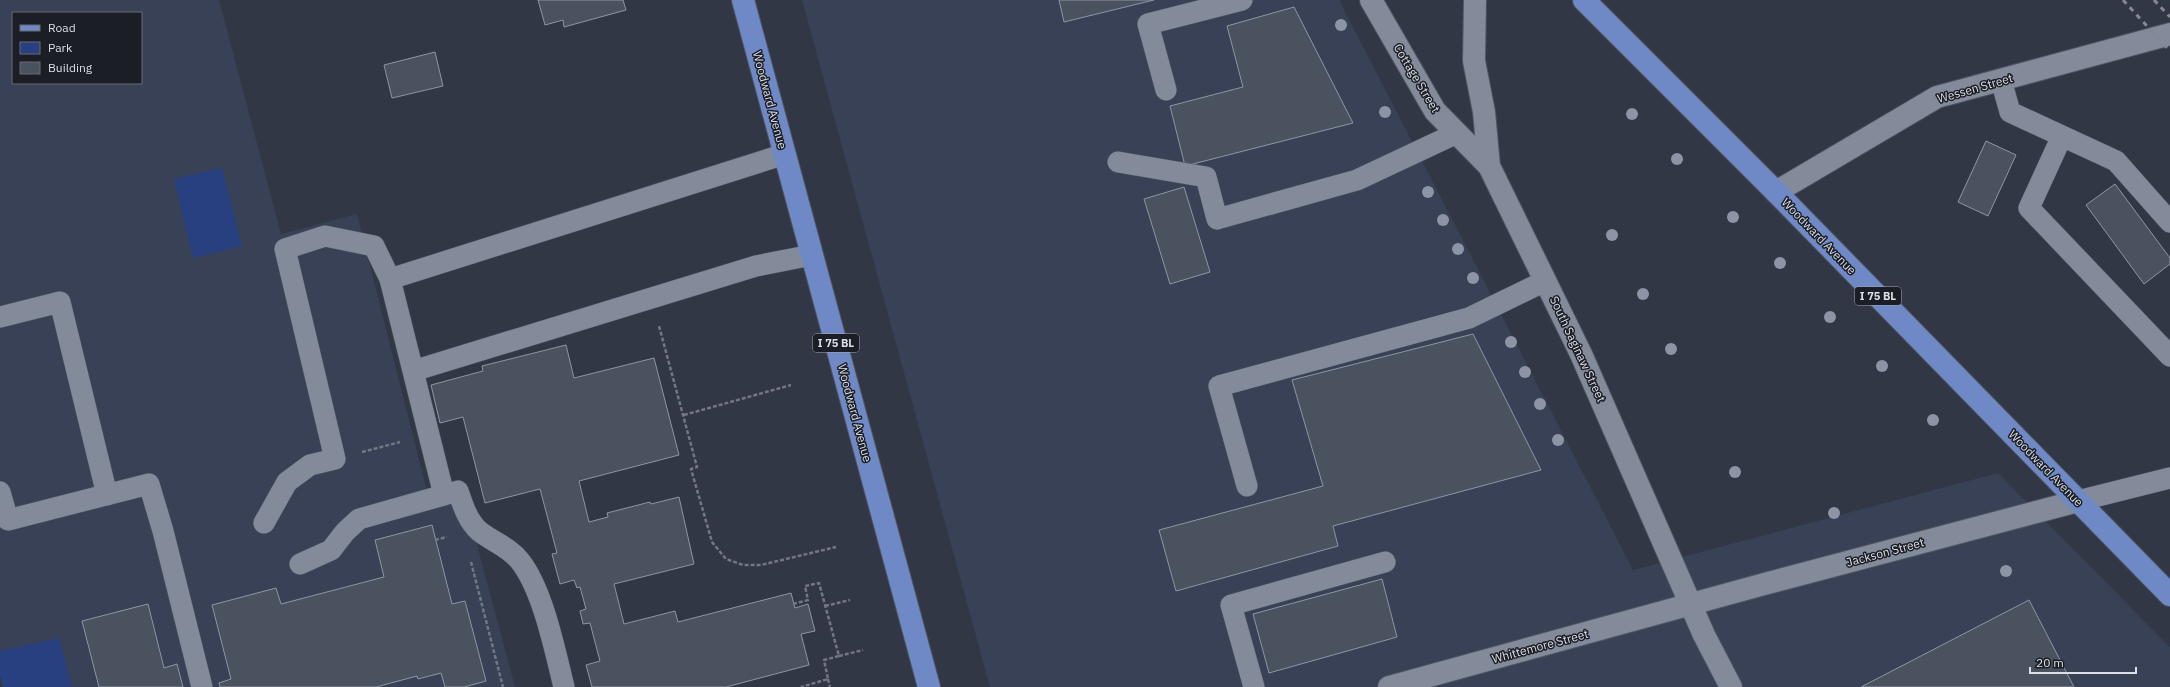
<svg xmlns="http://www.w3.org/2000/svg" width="2170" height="687" font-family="'IBM Plex Sans',sans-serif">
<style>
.built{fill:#384155;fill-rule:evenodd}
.green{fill:#28407f}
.building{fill:#4a515f;stroke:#8e96a6}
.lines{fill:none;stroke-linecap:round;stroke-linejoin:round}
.lane-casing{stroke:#4f5460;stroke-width:22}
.street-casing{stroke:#4f5460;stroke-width:24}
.primary-casing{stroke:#4f5460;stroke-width:24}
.path{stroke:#727783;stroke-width:2.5;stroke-dasharray:4 2;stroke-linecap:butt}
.lane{stroke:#838b9b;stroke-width:21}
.street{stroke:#838b9b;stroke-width:22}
.primary{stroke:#6f89c7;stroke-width:22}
.rail{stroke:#838894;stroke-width:3;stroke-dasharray:5 5;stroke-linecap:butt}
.tree{fill:#8d94a5}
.labels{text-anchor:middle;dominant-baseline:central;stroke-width:3;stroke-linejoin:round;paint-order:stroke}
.shield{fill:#1c1e25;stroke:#a2a5ae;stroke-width:1}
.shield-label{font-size:11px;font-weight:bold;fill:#dbdfe8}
.street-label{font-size:12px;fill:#dbdfe8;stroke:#1c1e25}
</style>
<rect width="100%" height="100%" fill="#313745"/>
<path class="built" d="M0,0H219L281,234L357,214L431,507L465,500L515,687H3L0,675ZM13,13H141V83H13Z
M802,0H1339L1633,570L1998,473L2170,647V687H990Z"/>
<path class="green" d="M222,168L242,246L193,258L174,179Z
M59,638L72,687H3L0,676V651Z"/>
<path class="building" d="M538,0H623L626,10L564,27L563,20L545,25Z
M1059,0H1154L1064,22Z
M1294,7L1353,123L1185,166L1170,106L1243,87L1227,26Z
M435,52L443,86L392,98L384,65Z
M1986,141L2016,155L1988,216L1958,202Z
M2115,184L2170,258V264L2144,284L2086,205Z
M1184,187L1210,272L1170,284L1144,199Z
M1473,334L1541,470L1333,526L1338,546L1176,591L1159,530L1323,486L1292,380Z
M566,345L574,378L654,358L679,455L579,481L589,522L608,517L607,513L650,502L651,504L679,497L694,564L614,584L624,624L675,611L678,622L791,593L795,608L808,604L815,631L801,634L809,665L726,687H592L586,665L600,661L590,623L583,624L580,611L586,609L580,587L577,588L574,580L560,584L552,554L557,553L540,489L485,503L463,417L440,423L431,385L483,371L482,366Z
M432,525L452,604L465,601L486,681L464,687H445L441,673L418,679L417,676L376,687H220L219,683L231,679L212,605L276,588L281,604L384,577L375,540Z
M1382,579L1397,637L1269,673L1253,614Z
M2029,600L2074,687H1861Z
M148,604L164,668L177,664L183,687H99L82,621Z"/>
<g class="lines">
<defs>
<path id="lane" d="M2001,80L2010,112L2116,161L2170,222
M1166,90L1148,24L1242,0
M2062,136L2029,208L2170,356
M785,154L390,279L413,371L756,266L812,255
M1118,162L1206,177L1217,219L1357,180L1457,133
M0,317L60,302L107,495
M413,371L444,495
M1247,486L1219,386L1469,318L1545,281
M0,492L8,520L149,484L163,531L202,687
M2078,501L2170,478
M264,523L287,482L310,465L335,459L285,249L325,236L374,246L390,279
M300,564L331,550L345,532L359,519L458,491C463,505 467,520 479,531C493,542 509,547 520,561C543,590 555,651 564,687
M1254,687L1231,605L1385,562"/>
<path id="street" d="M1371,0L1435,111L1489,166
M1475,0L1474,61L1484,112L1489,166L1581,354L1704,635L1731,687
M1776,192L1937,97L2170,34
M1389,687L1768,583L2078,501"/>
<path id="primary" d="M743,0L929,687
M1584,0L1776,192L2170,595"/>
</defs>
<use href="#lane" class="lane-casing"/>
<use href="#street" class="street-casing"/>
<use href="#primary" class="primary-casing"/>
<path class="path" d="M659,326L697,467L691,469L712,542L726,559L743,565H761L836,547
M684,415L791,385
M362,452L400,442
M435,540L447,537
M471,562L503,687
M793,604L808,600L805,586L819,583L839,656L824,660L828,679L801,687
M825,606L850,600
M839,656L863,650
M828,679L830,687"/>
<use href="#lane" class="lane"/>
<use href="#street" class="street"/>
<use href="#primary" class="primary"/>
<path class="rail" d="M2123,0L2170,51
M2154,0L2170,17"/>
</g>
<g class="tree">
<circle cx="1341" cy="25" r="6"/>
<circle cx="1385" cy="112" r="6"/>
<circle cx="1632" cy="114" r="6"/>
<circle cx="1677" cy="159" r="6"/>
<circle cx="1428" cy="192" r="6"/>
<circle cx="1733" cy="217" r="6"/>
<circle cx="1443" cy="220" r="6"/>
<circle cx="1612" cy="235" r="6"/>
<circle cx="1458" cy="249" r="6"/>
<circle cx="1780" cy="263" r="6"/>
<circle cx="1473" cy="278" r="6"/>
<circle cx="1643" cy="294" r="6"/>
<circle cx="1830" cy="317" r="6"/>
<circle cx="1511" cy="342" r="6"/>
<circle cx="1671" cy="349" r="6"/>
<circle cx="1882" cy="366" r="6"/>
<circle cx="1525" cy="372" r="6"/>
<circle cx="1540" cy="404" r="6"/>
<circle cx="1933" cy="420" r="6"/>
<circle cx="1558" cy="440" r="6"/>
<circle cx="1735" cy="472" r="6"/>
<circle cx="1834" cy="513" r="6"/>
<circle cx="2006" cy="571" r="6"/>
</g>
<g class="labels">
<g class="shield">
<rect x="1855" y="287" width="46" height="18" rx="3"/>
<rect x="813" y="334" width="46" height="18" rx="3"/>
</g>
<g class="shield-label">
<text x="1878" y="296">I 75 BL</text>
<text x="836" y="343">I 75 BL</text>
</g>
<g class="street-label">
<text transform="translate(1417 78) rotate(59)">Cottage Street</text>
<text transform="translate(1975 88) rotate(-16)">Wessen Street</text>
<text transform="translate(770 100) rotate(75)">Woodward Avenue</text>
<text transform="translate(1819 236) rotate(46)">Woodward Avenue</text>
<text transform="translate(1578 349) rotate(65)">South Saginaw Street</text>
<text transform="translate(855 413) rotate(75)">Woodward Avenue</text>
<text transform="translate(2046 468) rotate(46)">Woodward Avenue</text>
<text transform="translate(1885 552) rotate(-15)">Jackson Street</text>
<text transform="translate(1540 646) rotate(-15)">Whittemore Street</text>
</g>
</g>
<rect x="12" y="12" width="130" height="72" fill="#1c1e25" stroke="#686b73"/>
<rect x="20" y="25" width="20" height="6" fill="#6f89c7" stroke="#686b73"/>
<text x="48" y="32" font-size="12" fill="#dbdfe8">Road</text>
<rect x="20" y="42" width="20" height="12" fill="#28407f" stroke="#686b73"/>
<text x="48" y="52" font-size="12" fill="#dbdfe8">Park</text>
<rect x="20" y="62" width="20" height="12" fill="#4a515f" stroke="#686b73"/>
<text x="48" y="72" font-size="12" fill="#dbdfe8">Building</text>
<path d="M2030 667v6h106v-6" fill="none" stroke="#dbdfe8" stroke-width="2"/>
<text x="2036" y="667" font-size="12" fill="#dbdfe8" stroke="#1c1e25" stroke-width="3" paint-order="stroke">20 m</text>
</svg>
